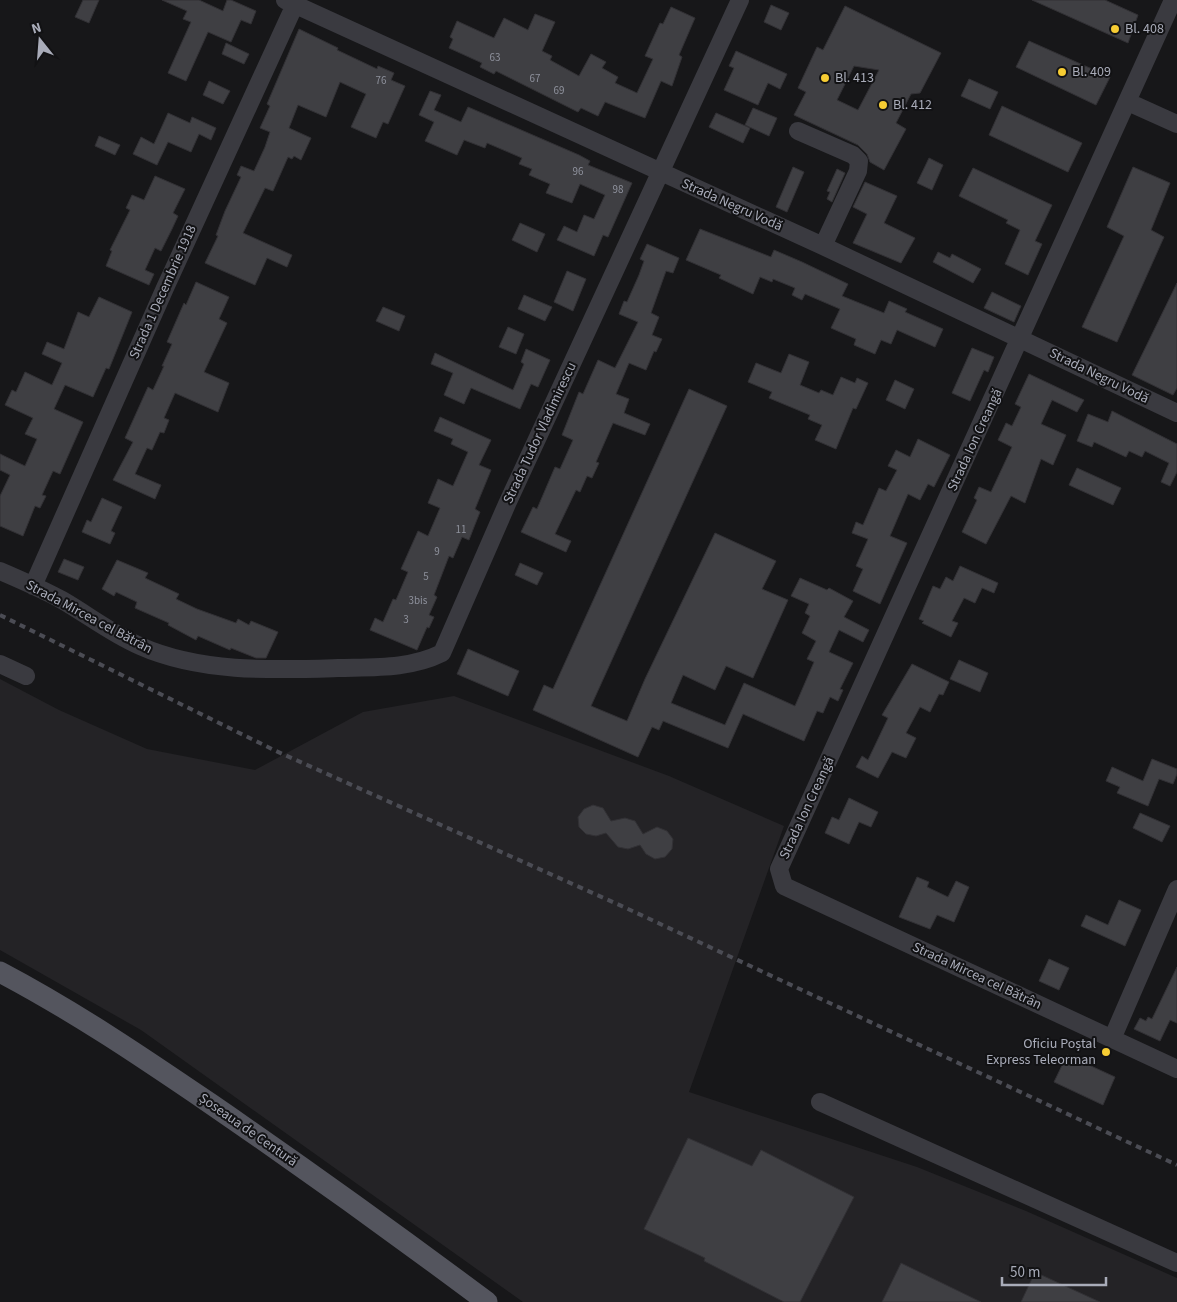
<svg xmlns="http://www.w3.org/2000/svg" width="1177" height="1302" font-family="'Source Sans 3',sans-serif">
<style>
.built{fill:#242326}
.building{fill:#3f3f43;stroke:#323135;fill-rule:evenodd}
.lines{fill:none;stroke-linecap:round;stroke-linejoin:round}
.minor{stroke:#3a3a40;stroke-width:18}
.major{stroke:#54555e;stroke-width:21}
.rail{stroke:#4b4c54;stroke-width:4;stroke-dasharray:6 5;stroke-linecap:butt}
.poi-dot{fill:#f6cc33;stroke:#121214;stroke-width:2}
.labels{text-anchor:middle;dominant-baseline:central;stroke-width:4;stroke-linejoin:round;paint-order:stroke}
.number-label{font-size:11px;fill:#8e919c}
.poi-label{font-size:14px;fill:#a9acb9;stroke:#121214;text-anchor:start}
.street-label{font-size:14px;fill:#a9acb9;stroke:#121214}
</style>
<rect width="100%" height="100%" fill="#171719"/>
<path class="built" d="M0,679L59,710L147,749L255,770L363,712L454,696L669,776L784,826L689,1092L917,1167L1026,1211L1177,1278V1302H523L141,1030L0,950Z"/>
<path class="building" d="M83,0H99L89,23L75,17Z
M162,0H199L223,11L227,0H231L256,11L251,24L241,20L231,42L208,32L186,81L168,73L191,22L183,19L187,11Z
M1032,0H1105L1138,15L1128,43Z
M771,5L789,13L781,30L764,22Z
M845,6L941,53L920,93L911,94L896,123L906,129L884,170L870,162L867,154L858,145L794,115L806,92L798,88L817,47L823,50ZM854,66L879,70L858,110L837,100Z
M671,7L695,18L679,55L682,57L672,86L661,81L645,118L605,102L598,116L581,108L578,112L496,71L494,74L480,67L482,63L449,48L453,39L450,37L457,21L494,38L504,18L528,30L535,14L555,22L542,51L552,56L550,60L579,76L591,54L606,62L602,68L618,77L615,83L637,93L653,59L645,56L660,23L663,24Z
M299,29L338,48L337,50L377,69L378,66L394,73L391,80L405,86L388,124L383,122L376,138L351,127L366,94L340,82L326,117L298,105L289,128L311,138L301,160L294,156L292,159L288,157L273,191L265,188L243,233L292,255L287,267L267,258L255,285L205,263L218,236L216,235L225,211L241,177L237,175L241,166L254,171L265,147L270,132L260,128L270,106L267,104Z
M1029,41L1110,77L1096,105L1016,67Z
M226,43L249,54L244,64L222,54Z
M736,51L787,74L780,89L768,83L758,105L724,90L734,68L729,66Z
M969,79L998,92L990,109L961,96Z
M209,81L230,91L223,104L203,95Z
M430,91L441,95L434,110L461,122L468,107L579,155L590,161L588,165L632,183L608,237L603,235L594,256L557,240L564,226L577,232L584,215L594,219L605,195L580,184L572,203L546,193L550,184L529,175L532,169L519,164L522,158L487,143L485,148L464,140L457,155L425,141L434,122L419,115Z
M1002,106L1082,143L1068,172L989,135Z
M753,108L777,118L769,136L745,125Z
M168,113L190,123L192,117L216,128L211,140L199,134L191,152L168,142L157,165L133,154L141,137L154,144Z
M716,113L750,128L743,143L709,127Z
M99,136L120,145L115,155L95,146Z
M929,158L943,165L932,190L917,183Z
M793,167L804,172L787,212L776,207Z
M1133,167L1170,183L1151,230L1164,237L1117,342L1082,327L1124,236L1107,227Z
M973,168L1052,205L1035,241L1042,244L1028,275L1005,264L1020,230L1006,223L1008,220L959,196Z
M837,169L845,173L832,202L827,199L830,192L827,191Z
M155,176L185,189L173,213L178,216L172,229L161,251L155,248L145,270L154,274L149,285L106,266L112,251L110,250L130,210L126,208L132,195L144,200Z
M865,182L897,196L884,223L915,238L901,263L853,243L867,214L853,207Z
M520,223L545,234L537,252L512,240Z
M700,229L771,257L774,250L802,262L848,284L842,296L884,313L889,301L907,309L905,312L943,329L935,347L897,330L891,344L881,340L875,354L854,345L856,339L831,328L840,309L805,294L802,300L792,295L795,288L773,279L772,282L760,277L753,294L719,278L721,275L686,260Z
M647,244L679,258L673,273L666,271L651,313L659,317L652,335L662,339L656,352L654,351L646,370L629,363L616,394L629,399L624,413L650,424L645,435L613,423L596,462L599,463L592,478L587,476L580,492L576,490L555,534L571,541L566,552L521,532L533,507L537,509L555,467L560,469L573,440L562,435L579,392L583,394L598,360L615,368L638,322L619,314L624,301L627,302L639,275L644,261L640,259Z
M938,252L950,258L952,254L981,269L973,283L933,262Z
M567,271L586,279L573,311L554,302Z
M196,282L229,297L219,319L227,323L204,372L229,383L218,412L175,393L164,418L169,420L164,433L160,432L152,450L147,448L135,474L161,485L155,499L113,480L133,442L125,438L148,387L153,390L164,366H162L172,344L167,342L184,303L186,305Z
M1177,283V388L1173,395L1132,375Z
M992,292L1021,306L1014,322L984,308Z
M524,295L552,307L545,321L518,309Z
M99,297L132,312L109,369L106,368L93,397L65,385L54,409L83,422L60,474L53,471L42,495L46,496L40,508L35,506L23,536L0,526V496L10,475L0,470V454L25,466L37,439L25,434L33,418L5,405L12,390L16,392L25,372L52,385L62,363L42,354L47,342L64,349L78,312L89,317Z
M383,307L405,316L399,331L376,321Z
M508,327L524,334L516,354L499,347Z
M972,348L994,357L988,372L984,370L970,401L952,393Z
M526,349L550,360L538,387L531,384L520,409L471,388L464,404L444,395L453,373L431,364L435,353L513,390L524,364L521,362Z
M789,354L809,362L800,385L819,393L821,390L833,395L841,377L855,383L857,378L868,383L856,409L853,408L836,449L815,440L822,425L808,419L810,415L769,398L772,392L748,382L756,363L781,373Z
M1029,374L1084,400L1077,412L1052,400L1041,424L1066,435L1053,465L1041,459L1025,503L1011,496L986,544L962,532L977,500L974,498L979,487L991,492L1012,447L998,440L1006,423L1012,426L1021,407L1015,404Z
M895,380L914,389L905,409L886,400Z
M689,389L727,406L591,706L627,721L645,679L715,533L776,561L762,589L788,600L753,678L726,666L715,690L683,675L671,703L725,725L744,683L795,706L814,662L807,659L816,641L802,633L810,616L805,613L809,604L791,596L800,578L827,590L829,588L853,601L844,617L869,630L863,642L839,630L829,652L853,663L840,689L843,690L838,701L830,697L823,713L817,711L804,741L743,714L728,748L663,721L659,730L652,727L638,757L533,710L544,685L553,689Z
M1112,411L1177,444V472L1170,486L1161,482L1169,463L1145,451L1142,457L1129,451L1126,457L1094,442L1092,447L1077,441L1088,414L1108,422Z
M440,417L491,440L479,465L491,470L475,509L480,512L474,527L469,540L462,537L453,558L449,556L434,595L437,597L429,615L434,617L429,628L427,627L417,650L370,630L375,618L383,622L393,599L396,600L408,572L401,569L418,531L428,536L440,508L428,503L438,479L453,486L468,452L451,444L453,439L434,431Z
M918,439L950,455L934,487L928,484L920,500L908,494L890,536L907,543L880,604L853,591L863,569L856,566L868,539L852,533L856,522L863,525L879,488L886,491L897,470L888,466L896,450L910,457Z
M1077,468L1121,488L1113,505L1069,485Z
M102,498L122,507L111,531L115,533L110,544L82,532L87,520L91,522Z
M64,559L84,567L78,580L58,572Z
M117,560L148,573L145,578L179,594L176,599L197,609L236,623L238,619L249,625L251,621L278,632L266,658H256L231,648L230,650L198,636L196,640L168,625L169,623L135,608L137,602L116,592L114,596L102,589Z
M520,563L543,573L537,585L515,575Z
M960,566L998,583L994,593L982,588L975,603L964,598L952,621L958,623L951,637L922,623L924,621L919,619L933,586L940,589L946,577L953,581Z
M468,649L519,671L508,696L457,674Z
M959,660L988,673L980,692L950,679Z
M912,664L949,682L943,695L939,694L930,712L920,707L906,733L916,738L906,758L892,752L878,778L856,767L862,756L868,760L888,718L882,715Z
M1152,759L1177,769V774L1173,784L1159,779L1148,806L1117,793L1120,787L1106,781L1112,767L1143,781Z
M849,798L878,812L871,827L859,822L849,844L825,833L832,817L839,820Z
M593,805L603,808L611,821L625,818L635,821L643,834L657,827L667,831L673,839L672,849L665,857L655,859L646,854L640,845L628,849L618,847L606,833L596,836L586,834L579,827L578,817L584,809Z
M1140,813L1170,826L1162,842L1133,828Z
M917,877L929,882L927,887L948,897L956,881L969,887L954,922L937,915L930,929L899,917Z
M1119,900L1141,910L1125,946L1081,926L1086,915L1108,925Z
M1049,959L1069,968L1059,990L1039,981Z
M1177,967V1023L1170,1020L1160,1041L1134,1029L1140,1018L1146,1021L1148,1017L1152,1019Z
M1067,1055L1115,1077L1103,1105L1054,1082Z
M688,1138L752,1166L761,1150L854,1197L800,1302H784L704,1261L705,1258L644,1229Z
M901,1263L981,1302H882Z
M1035,1272L1100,1302H1021Z"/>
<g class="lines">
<path class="minor" d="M285,0L823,246L1177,413
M1173,0L779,869L784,886L1177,1069
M1128,102L1177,124
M798,131L853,155L859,161L858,171L823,246
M0,571C21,580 42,589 62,600C88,615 112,634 140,646C201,673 273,670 338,668C374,667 410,669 442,653L507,504L740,0
M33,586L165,288L297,0
M0,664L26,676
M1112,1039L1177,889
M820,1102L1177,1263"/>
<path class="major" d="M0,972C74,1011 142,1057 211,1104C304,1168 396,1234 487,1302"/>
<path class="rail" d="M0,615L276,751L626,908L1177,1165"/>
</g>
<g class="poi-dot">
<circle cx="1115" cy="29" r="5"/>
<circle cx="1062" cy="72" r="5"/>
<circle cx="825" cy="78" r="5"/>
<circle cx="883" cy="105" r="5"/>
<circle cx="1106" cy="1052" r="5"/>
</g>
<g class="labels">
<g class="number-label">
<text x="495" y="57">63</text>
<text x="535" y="78">67</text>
<text x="381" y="80">76</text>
<text x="559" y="90">69</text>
<text x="578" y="171">96</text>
<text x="618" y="189">98</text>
<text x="461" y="529">11</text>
<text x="437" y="551">9</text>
<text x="426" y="576">5</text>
<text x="418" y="600">3bis</text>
<text x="406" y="619">3</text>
</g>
<g class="poi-label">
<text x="1125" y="29">Bl. 408</text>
<text x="1072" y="72">Bl. 409</text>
<text x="835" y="78">Bl. 413</text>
<text x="893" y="105">Bl. 412</text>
<text x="1096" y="1044" text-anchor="end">Oficiu Poștal<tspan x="1096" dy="16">Express Teleorman</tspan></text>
</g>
<g class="street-label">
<text transform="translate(732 205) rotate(24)">Strada Negru Vodă</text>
<text transform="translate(163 292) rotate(-66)">Strada 1 Decembrie 1918</text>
<text transform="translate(1099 376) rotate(26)">Strada Negru Vodă</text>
<text transform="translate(540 433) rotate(-65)">Strada Tudor Vladimirescu</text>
<text transform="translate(975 440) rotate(-65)">Strada Ion Creangă</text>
<text transform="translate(89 617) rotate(28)">Strada Mircea cel Bătrân</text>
<text transform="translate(807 808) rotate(-65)">Strada Ion Creangă</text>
<text transform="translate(977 976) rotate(25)">Strada Mircea cel Bătrân</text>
<text transform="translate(248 1130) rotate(35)">Șoseaua de Centură</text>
</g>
</g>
<g transform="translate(40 40) rotate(343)" stroke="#121214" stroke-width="4" paint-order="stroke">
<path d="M0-4L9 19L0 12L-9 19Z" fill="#a9acb9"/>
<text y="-8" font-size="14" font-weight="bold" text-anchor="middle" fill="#a9acb9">N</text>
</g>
<path d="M1002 1277v8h104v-8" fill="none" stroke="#a9acb9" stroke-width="2.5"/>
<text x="1010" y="1277" font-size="15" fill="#a9acb9" stroke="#121214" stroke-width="4" paint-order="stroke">50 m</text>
</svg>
